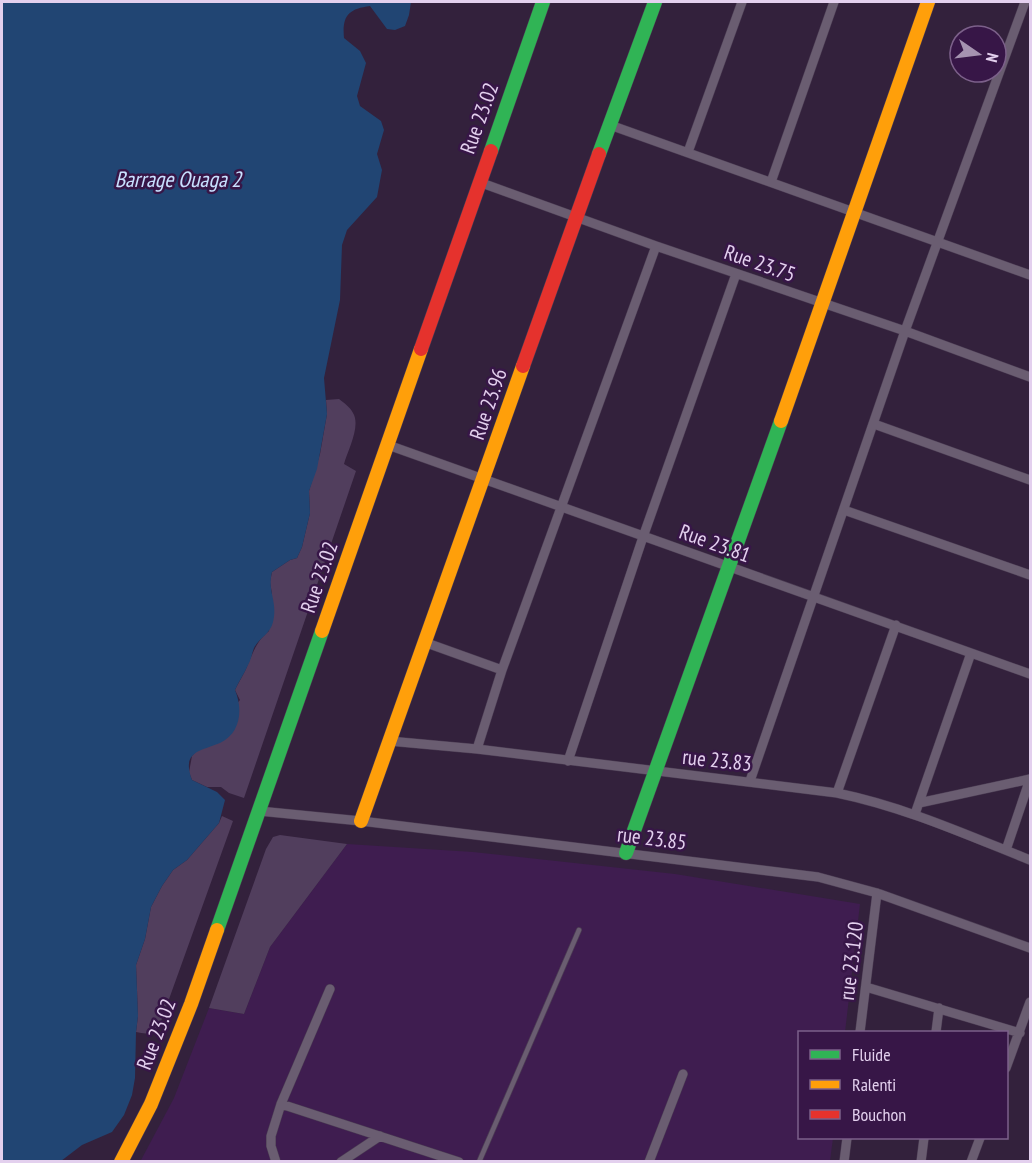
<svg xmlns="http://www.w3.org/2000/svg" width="1032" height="1163" font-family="'PT Sans Narrow',sans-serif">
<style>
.built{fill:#3f1d50}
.green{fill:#513e5d}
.water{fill:#214573}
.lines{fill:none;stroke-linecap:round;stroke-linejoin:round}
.lane-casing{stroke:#4b3c53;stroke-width:6}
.street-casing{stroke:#4b3c53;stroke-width:10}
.fast-casing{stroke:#4b3c53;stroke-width:15}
.slow-casing{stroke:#4b3c53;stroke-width:15}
.jam-casing{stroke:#4b3c53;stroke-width:15}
.lane{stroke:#6a5d71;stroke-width:4.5}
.street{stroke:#6a5d71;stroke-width:9}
.fast{stroke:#30b455;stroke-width:14}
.slow{stroke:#ff9f0a;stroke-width:14}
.jam{stroke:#e5322d;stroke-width:14}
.labels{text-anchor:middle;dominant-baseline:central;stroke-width:5;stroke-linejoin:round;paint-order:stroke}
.street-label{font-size:21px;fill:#e3d0ee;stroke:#371647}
.water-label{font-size:22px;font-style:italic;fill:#c8e1ff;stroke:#371647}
</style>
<rect width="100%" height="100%" fill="#33213c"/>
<path class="built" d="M347,844L473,852L675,874L860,904L845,1032H800V1138H833L830,1161L140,1162L174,1098L209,1008L244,1014L270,947Z"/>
<path class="green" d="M339,399C344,403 350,407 353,413C361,426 348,450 344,464L356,471L244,798L229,793L221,787H207L192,780L189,772L192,756L240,700L235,690C239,681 245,673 248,664C254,650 257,641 269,631L272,594L270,582L272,572L290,560L297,558L302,547L310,513L309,491L320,454L327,414L326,400Z
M222,816L233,821L159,1027C151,1035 146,1034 136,1032L138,1016L136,965L145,939L151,907L162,886L173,870L187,860L219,823Z
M280,835L347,844L270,947L244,1014L209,1008L266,849L273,837Z"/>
<path class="water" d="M2,2H411L409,15L405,26L395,30L387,29L370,6C348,9 342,16 344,38L360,51L366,63L357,96L360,106L381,121L384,130L377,154L382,170L377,197L347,230L342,245L340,300L324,378L327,414L317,469L309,491L310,513L302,547L297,558L290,560L272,572C267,592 278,601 273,622C271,633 259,638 254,648C252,653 251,660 248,665C244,674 239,681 235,690C243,709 241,733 220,743C201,751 181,751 192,780L217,792L225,800L219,823L187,860L173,870L162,886L151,907L145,939L136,965L138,1016L136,1032L135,1078L132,1095L124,1115L112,1132L82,1145L61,1161H2Z"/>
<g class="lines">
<defs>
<path id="lane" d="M479,1162L579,930"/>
<path id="street" d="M610,125L1030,275
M688,152L742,2
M479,182L656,246L905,331L1030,377
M771,182L834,2
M874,424L1030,480
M388,445L1030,674
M844,510L1030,575
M424,642L502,670
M389,741L477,749L837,793C905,807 967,835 1030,860
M477,749L502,670L656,246
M568,761L643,537L736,274
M750,781L905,331L1025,2
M837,793L896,625
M919,803L1030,779
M259,811L361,821L818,877L877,893L1030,948
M915,814L971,653
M1006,850L1030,779
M866,987L1020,1033
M860,1032L877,893
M936,1032L939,1008
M1006,1068L1030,1002
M281,1104L459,1162
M276,1162L271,1146V1136L281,1104L330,989
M341,1162L380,1136
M649,1162L683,1074
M844,1162L847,1138
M921,1162L924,1138
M971,1162L980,1138"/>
<path id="fast" d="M491,151L543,2
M599,154L655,2
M626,853L781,421
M217,930L322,631"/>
<path id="slow" d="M781,421L928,2
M322,631L421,349
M361,821L523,366
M121,1162L151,1104L191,1004L217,930"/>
<path id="jam" d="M421,349L491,151
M523,366L599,154"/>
</defs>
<use href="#lane" class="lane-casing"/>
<use href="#street" class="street-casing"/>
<use href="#fast" class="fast-casing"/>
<use href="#slow" class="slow-casing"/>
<use href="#jam" class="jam-casing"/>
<use href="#lane" class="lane"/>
<use href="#street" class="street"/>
<use href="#fast" class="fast"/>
<use href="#slow" class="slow"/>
<use href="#jam" class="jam"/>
</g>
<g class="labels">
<g class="street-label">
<text transform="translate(479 118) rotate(-70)">Rue 23.02</text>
<text transform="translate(760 263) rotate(19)">Rue 23.75</text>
<text transform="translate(488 404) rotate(-71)">Rue 23.96</text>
<text transform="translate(715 543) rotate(20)">Rue 23.81</text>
<text transform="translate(319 577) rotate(-71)">Rue 23.02</text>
<text transform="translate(717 760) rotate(6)">rue 23.83</text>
<text transform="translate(652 838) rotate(7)">rue 23.85</text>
<text transform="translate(851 961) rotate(-83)">rue 23.120</text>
<text transform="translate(156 1034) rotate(-69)">Rue 23.02</text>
</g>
<g class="water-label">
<text x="178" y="179">Barrage Ouaga 2</text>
</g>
</g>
<rect width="1032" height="1163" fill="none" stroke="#e3d0ee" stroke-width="6"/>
<rect x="798" y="1031" width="210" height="108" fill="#371647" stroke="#7c608a" stroke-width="1.5"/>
<rect x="810" y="1050" width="30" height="9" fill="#30b455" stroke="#7c608a" stroke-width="1.5"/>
<text x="852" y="1061" font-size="18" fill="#e3d0ee">Fluide</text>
<rect x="810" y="1080" width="30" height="9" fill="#ff9f0a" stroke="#7c608a" stroke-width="1.5"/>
<text x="852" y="1091" font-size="18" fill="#e3d0ee">Ralenti</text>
<rect x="810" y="1110" width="30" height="9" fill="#e5322d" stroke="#7c608a" stroke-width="1.5"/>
<text x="852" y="1121" font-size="18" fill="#e3d0ee">Bouchon</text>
<g transform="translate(978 54) rotate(104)"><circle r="28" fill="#371647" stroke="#7c608a" stroke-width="1.5"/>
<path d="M0-4.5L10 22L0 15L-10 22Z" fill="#a593b0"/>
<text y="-9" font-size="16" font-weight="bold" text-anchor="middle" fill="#e3d0ee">N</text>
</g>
</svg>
